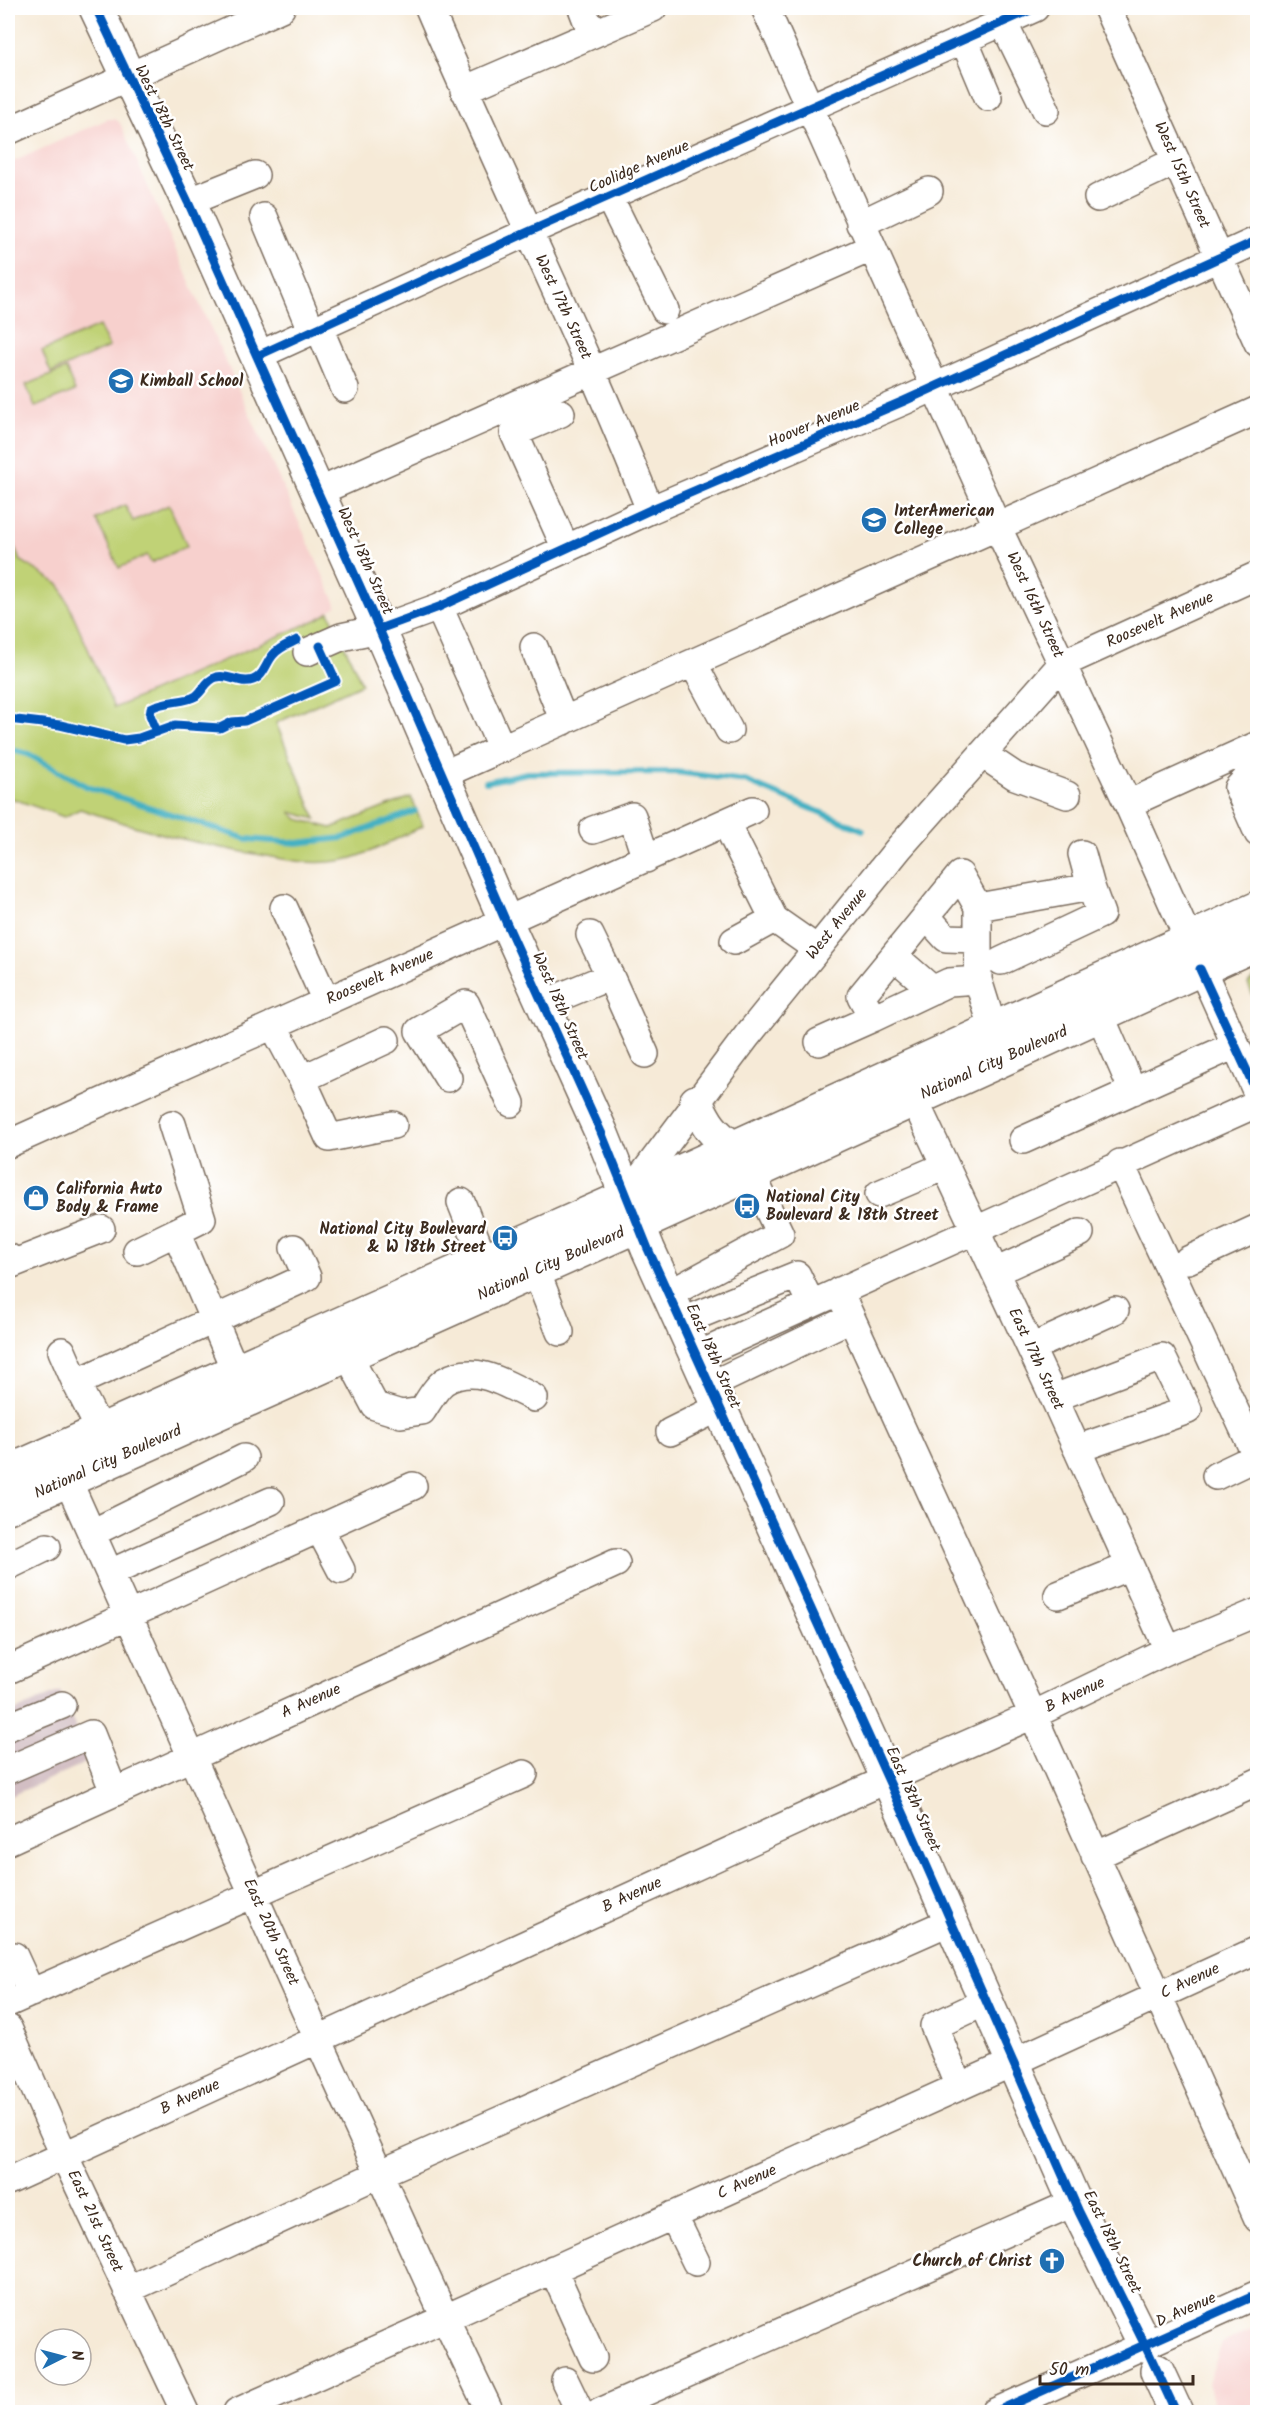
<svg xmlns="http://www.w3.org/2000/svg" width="1265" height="2420" font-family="Kalam,sans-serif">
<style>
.built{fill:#f7d0cd}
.industrial{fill:#d2bec3}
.green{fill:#c0d276;stroke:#7e7e4a;stroke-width:1.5}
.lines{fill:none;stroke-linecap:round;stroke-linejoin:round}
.stream{stroke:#45b1c3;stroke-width:6}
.minor-casing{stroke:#7c6d5f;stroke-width:30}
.major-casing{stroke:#7c6d5f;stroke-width:36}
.minor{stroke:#fff;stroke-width:27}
.major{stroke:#fff;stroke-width:33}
.cycleway-casing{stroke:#fff;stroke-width:13}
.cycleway{stroke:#0057b8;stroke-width:9}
.labels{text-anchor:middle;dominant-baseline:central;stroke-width:5;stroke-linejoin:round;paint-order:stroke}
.street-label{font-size:16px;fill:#3b2a1e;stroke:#fff}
.poi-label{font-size:16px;font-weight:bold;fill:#3b2a1e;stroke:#fff;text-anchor:start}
</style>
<rect width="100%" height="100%" fill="#fff"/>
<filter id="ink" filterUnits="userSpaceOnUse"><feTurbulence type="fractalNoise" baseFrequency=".0167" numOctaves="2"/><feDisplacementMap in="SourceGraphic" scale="12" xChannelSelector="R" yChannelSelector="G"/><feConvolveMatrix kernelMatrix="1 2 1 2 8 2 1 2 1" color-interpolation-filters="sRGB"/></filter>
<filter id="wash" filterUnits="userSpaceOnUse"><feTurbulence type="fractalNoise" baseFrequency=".008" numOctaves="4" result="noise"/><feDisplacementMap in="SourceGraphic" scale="24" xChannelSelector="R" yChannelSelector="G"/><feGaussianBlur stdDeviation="1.35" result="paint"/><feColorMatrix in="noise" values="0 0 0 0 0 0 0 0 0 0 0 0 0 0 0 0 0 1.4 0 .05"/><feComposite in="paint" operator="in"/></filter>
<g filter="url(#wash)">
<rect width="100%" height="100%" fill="#f6ead7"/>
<path class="built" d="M108,119H115L120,123L196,296L337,606L318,619L114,709L60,585L20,560L8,533V164Z
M1257,2328V2412H1216L1208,2383L1222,2343Z"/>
<path class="industrial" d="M60,1691L90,1761L8,1797V1714Z"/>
<path class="green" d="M99,326L109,347L51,373L42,351Z
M66,369L75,391L35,407L26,385Z
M125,505L133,521L169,505L187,546L151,563L147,555L119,568L96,519Z
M8,533L20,560L60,585L114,708L318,619L329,612L362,684L276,723L316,819L290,812L298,819L331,828L411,797L423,826C396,838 367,857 338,861C312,865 287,860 261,855C199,845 139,829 80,809L64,817L8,797Z
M1257,974V1004L1248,984Z"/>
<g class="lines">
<path class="stream" d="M8,749L28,754L88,787L247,839L297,843L343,838L415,811
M486,782L527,773L676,772L745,781L863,830"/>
</g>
</g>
<g filter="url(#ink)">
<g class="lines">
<defs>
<path id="minor" d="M429,8C501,176 583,340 650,510
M582,8L592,34
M765,8L998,528L1128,804L1258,1095
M1107,8L1258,343
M1003,22L1046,110
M964,40L988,97
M464,90L653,8
M8,131L281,8
M609,197L665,310
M1098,198L1176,161
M188,202L255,175
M264,217L312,332
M860,224L929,191
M319,328L345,389
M257,356L528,232L1035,8
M561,413L514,433L566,549
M318,492L871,248
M439,607L502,749
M534,647L564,721
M307,652L341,637L379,629L439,607L650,510L904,401L1258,240
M693,663L729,730
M1241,753L1251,774L1238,788L1258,833
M982,754L1015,776L1067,795
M442,775L1258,410
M1128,804L1258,745
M726,823L774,919L817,949
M593,830L632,816L646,859
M284,908L326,1001
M926,916L946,938L977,939
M590,935L610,976
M734,941L774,919
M894,956L933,990
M1001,961L1101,914L1091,887
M543,1004L610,976L645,1054
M1100,1015L1133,1091
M873,1018L949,982L978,980
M273,1025L302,1079L386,1040
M993,1028L978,980V907L1091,887L1082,854
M819,1042L873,1018L861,996L960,875L978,907
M448,1078L419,1031L466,1004L511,1103
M302,1079L329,1138L393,1125
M906,1082L1054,1398L1168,1650
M172,1124L202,1219L176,1232L235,1370
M1023,1140L1235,1045
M8,1144L753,810
M1120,1163L1258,1460
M879,1194L945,1166
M627,1196L747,1036L899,848L1062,664L1258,575
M461,1202L484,1260
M137,1251L176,1232
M8,1257L12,1264L101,1229
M1188,1260L1258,1228
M536,1271L560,1332
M995,1272L1080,1233
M839,1291L1033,1715L1258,2219
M669,1294L780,1234L751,1173
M681,1322L797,1275L811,1304
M1031,1348L1115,1310
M62,1351L76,1383L307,1277L294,1248
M348,1355L375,1406L401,1414L422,1411C428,1402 436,1387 445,1381C476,1363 506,1384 534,1398
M696,1356L1258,1103
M76,1383L100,1430
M709,1386L851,1318
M1054,1398L1162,1357L1188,1410L1077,1449
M670,1432L720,1407
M60,1463L318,2039L445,2318L490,2412
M1216,1476L1256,1457
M319,1528L341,1570
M92,1533L244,1458
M8,1566L47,1547
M110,1573L271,1501
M1058,1595L1130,1566
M8,1670L413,1486
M8,1727L62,1705
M8,1770L91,1734L114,1792
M8,1841L616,1563
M1095,1856L1258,1782
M14,1956L31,1993
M8,2003L524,1774
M8,2028L64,2155L185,2412
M959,2087L934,2026L987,2001
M8,2181L852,1795L1033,1715L1168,1650L1258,1612
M673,2215L696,2262
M553,2269L593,2358
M127,2290L381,2173L951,1921
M565,2381L580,2412
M237,2412L1014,2062L1258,1950
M600,2412L1075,2202
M995,2412L1258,2294"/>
<path id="major" d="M96,8L188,202L379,629L506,922L601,1132L648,1249L902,1810L1079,2212L1145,2345
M696,1102C707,1125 712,1133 732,1147
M8,1472L627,1196L1258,908
M8,1507L639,1225L1258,943
M1157,2371L1176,2412"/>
</defs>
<use href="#minor" class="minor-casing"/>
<use href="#major" class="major-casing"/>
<use href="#minor" class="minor"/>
<use href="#major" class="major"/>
<defs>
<path id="cycleway" d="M96,8L188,202L379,629L506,922L601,1132L648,1249L902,1810L1079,2212L1145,2345L1176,2412
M257,356L528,232L1035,8
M379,629L439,607L650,510L904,401L1258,240
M8,719L60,725L124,740L139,738L175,725L220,728L232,722L245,721L336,681L320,646
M157,732L150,715L151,708C166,700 185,703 196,696C204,690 206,680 217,677C230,674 240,685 253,680C264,676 266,663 273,655C279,647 289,644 297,640
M1200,969L1258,1095
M995,2412L1258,2294"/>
</defs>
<use href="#cycleway" class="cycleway-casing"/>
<use href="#cycleway" class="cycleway"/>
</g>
</g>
<defs>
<symbol id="school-disc" viewBox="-11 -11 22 22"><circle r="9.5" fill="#1f6fb2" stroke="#fff"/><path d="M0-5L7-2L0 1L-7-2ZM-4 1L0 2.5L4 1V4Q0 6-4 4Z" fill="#fff"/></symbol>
<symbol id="shop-disc" viewBox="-11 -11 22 22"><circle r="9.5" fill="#1f6fb2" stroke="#fff"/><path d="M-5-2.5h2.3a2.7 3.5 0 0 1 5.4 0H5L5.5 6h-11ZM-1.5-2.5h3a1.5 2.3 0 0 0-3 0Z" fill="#fff"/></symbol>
<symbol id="bus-disc" viewBox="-11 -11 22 22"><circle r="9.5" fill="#1f6fb2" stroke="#fff"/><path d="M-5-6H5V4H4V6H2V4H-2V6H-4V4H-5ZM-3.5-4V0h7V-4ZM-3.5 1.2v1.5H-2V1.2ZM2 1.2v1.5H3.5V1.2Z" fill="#fff"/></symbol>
<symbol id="church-disc" viewBox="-11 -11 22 22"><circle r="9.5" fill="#1f6fb2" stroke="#fff"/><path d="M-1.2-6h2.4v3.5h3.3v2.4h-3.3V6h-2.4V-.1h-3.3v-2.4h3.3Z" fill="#fff"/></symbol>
</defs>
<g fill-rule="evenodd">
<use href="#school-disc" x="106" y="366" width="30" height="30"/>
<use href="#school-disc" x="859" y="505" width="30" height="30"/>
<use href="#shop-disc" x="21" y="1183" width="30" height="30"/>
<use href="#bus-disc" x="732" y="1191" width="30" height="30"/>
<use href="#bus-disc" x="490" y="1223" width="30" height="30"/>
<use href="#church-disc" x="1037" y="2246" width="30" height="30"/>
</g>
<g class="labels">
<g class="street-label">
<text transform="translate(164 118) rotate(64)">West 18th Street</text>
<text transform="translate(639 167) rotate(-24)">Coolidge Avenue</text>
<text transform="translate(1182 175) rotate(66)">West 15th Street</text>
<text transform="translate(563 307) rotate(65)">West 17th Street</text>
<text transform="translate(814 424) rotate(-23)">Hoover Avenue</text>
<text transform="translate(365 561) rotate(66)">West 18th Street</text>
<text transform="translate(1035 605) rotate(65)">West 16th Street</text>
<text transform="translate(1160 620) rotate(-24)">Roosevelt Avenue</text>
<text transform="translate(837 924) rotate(-51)">West Avenue</text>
<text transform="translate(380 977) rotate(-24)">Roosevelt Avenue</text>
<text transform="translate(560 1006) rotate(66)">West 18th Street</text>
<text transform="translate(994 1063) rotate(-24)">National City Boulevard</text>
<text transform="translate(551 1264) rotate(-24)">National City Boulevard</text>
<text transform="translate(713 1356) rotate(66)">East 18th Street</text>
<text transform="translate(1036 1359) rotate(65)">East 17th Street</text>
<text transform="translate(108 1462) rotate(-24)">National City Boulevard</text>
<text transform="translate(1075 1695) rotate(-25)">B Avenue</text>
<text transform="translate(311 1701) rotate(-24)">A Avenue</text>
<text transform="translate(913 1799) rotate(66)">East 18th Street</text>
<text transform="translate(632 1895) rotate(-25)">B Avenue</text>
<text transform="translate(271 1932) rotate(66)">East 20th Street</text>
<text transform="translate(1190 1981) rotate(-25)">C Avenue</text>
<text transform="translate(190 2097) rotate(-25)">B Avenue</text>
<text transform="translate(747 2182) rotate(-24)">C Avenue</text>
<text transform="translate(95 2221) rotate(65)">East 21st Street</text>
<text transform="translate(1112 2242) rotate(64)">East 18th Street</text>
<text transform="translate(1186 2310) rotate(-24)">D Avenue</text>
</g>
<g class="poi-label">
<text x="140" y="381">Kimball School</text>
<text x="894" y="511">InterAmerican<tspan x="894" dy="18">College</tspan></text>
<text x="56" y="1189">California Auto<tspan x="56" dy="18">Body &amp; Frame</tspan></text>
<text x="766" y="1197">National City<tspan x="766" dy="18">Boulevard &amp; 18th Street</tspan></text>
<text x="486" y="1229" text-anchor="end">National City Boulevard<tspan x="486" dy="18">&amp; W 18th Street</tspan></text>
<text x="1032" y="2261" text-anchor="end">Church of Christ</text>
</g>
</g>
<rect width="1265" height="2420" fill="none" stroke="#fff" stroke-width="30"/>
<g transform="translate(63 2357) rotate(84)"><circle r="28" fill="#ffffff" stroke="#b1aaa5" stroke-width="1.5"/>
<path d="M0-4.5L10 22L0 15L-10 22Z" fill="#1f6fb2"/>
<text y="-9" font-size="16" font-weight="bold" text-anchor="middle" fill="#3b2a1e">N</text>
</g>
<path d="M1040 2375v9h153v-9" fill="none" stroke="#3b2a1e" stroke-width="3"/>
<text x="1049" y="2375" font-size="18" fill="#3b2a1e" stroke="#ffffff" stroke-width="4.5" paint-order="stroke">50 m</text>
</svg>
